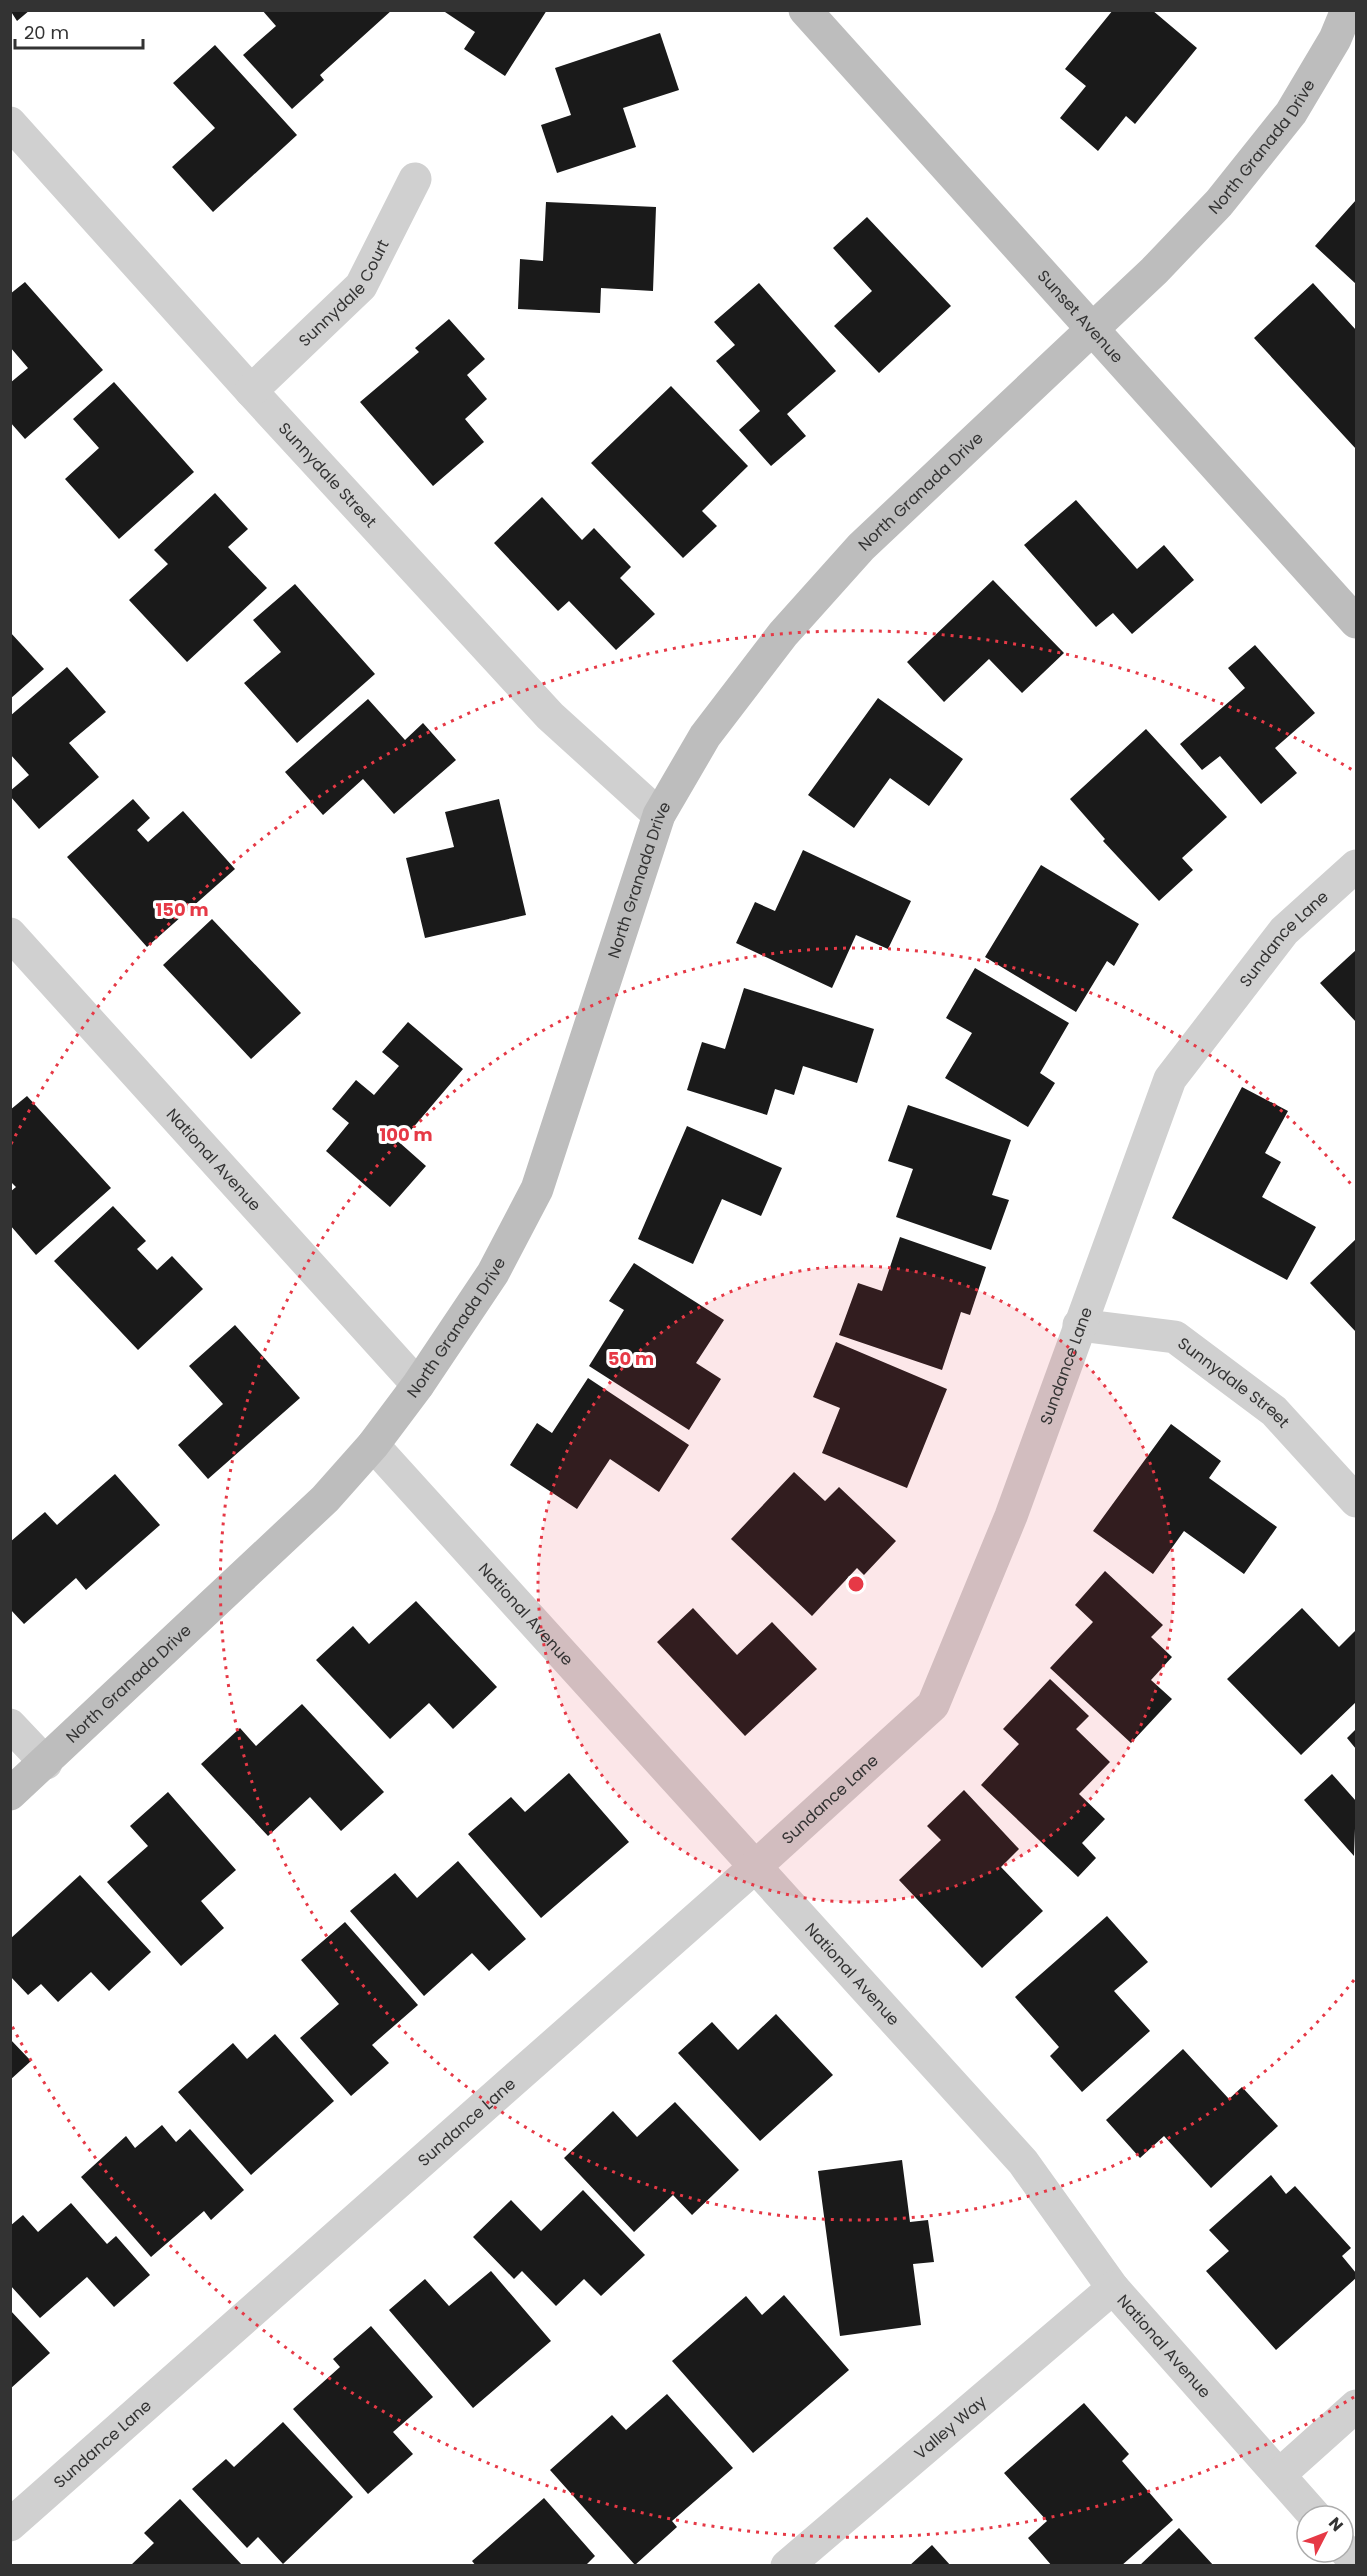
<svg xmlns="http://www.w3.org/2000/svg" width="1367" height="2576" font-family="Poppins,sans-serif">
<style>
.building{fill:#1a1a1a}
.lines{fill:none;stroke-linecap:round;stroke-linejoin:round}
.street{stroke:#d0d0d0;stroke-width:33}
.secondary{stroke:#bdbdbd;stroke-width:33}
.ring{fill:none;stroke:#e63946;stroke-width:3;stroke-dasharray:3 6}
.labels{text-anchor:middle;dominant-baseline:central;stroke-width:6;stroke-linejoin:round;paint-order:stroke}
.street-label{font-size:16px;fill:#333;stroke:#fff}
.centre{fill:#e63946;stroke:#fff;stroke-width:3}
.ring-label{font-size:18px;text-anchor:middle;font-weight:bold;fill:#e63946;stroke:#fff;stroke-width:6;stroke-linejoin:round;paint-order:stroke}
</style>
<rect width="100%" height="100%" fill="#fff"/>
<path class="building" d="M10,10H30L17,21Z
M262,10H392L320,75L324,80L292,109L243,55L276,26Z
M442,10H547L505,76L464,49L475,32Z
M1113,10H1152L1197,48L1135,124L1126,116L1098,151L1060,118L1086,86L1065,69Z
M660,33L679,90L623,108L636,147L557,173L541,125L571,115L555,68Z
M215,45L297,135L213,212L172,167L215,128L173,83Z
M1356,200V284L1315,246Z
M546,202L656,207L653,291L601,288L600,313L518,309L520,259L543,261Z
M867,217L951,306L879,373L834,326L872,291L833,248Z
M25,282L103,370L25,439L10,422V383L28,368L10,347V294Z
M759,283L836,371L787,414L806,436L771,466L739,430L760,411L716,361L735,345L714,322Z
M1313,283L1356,330V449L1254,338Z
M449,319L485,359L467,375L487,399L465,419L484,442L433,486L360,402L419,352L415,348Z
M114,382L194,472L119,539L65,479L99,448L73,419Z
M671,386L748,466L702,511L717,526L683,558L591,463Z
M215,493L248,529L228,547L267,588L187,662L129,600L168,564L154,550Z
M542,497L582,540L594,528L631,567L620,578L655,614L616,650L569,601L558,611L494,543Z
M1076,500L1137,569L1164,545L1194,580L1132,634L1113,613L1096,627L1024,545Z
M993,580L1064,653L1022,693L989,659L944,702L907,662Z
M295,584L375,674L297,743L244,683L281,652L253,620Z
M10,632L44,669L10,699Z
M1255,645L1315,713L1275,748L1297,773L1261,804L1220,756L1202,770L1180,744L1245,688L1228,668Z
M67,667L106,712L69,743L99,777L39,829L10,796V791L29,775L10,754V716Z
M878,698L963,759L929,806L890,778L854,828L808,795Z
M368,699L405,740L423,723L456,760L394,814L363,779L323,815L285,772Z
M1146,729L1227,817L1182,858L1193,870L1159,901L1103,841L1105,839L1070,799Z
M133,799L150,818L137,830L148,842L183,811L235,869L147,947L67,857Z
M499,799L526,915L425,938L406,858L454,847L445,812Z
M803,850L911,901L888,949L856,935L832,988L736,943L755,902L775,911Z
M1041,865L1139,924L1114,966L1107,961L1076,1012L985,957Z
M212,919L301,1013L251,1059L163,965Z
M1356,950V1022L1320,983Z
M975,968L1069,1023L1040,1073L1055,1083L1028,1127L945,1078L972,1033L946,1018Z
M744,988L874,1029L857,1083L803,1066L794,1095L775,1089L767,1115L687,1090L702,1042L725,1049Z
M408,1022L463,1069L400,1143L426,1166L390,1207L326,1151L349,1123L332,1109L356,1080L374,1095L399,1066L382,1052Z
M1242,1087L1288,1111L1265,1153L1281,1162L1262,1197L1316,1227L1287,1280L1172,1218Z
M27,1096L111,1188L36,1255L10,1225V1192L16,1187L10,1181V1110Z
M908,1105L1011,1140L992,1195L1009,1200L991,1250L896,1217L913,1169L888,1161Z
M687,1126L782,1168L761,1216L722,1199L693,1264L638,1239Z
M113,1206L146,1241L137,1249L157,1270L172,1256L203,1289L138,1350L54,1261Z
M900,1237L986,1267L970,1315L961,1312L942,1370L839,1335L858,1283L882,1291Z
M1356,1239V1332L1310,1283Z
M634,1263L724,1320L696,1363L721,1379L689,1430L589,1366L624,1310L609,1301Z
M235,1325L300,1398L208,1479L178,1445L223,1404L189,1366Z
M836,1342L947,1389L907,1488L822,1453L840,1408L813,1397Z
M588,1378L689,1445L659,1492L610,1459L577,1509L510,1465L537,1423L552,1433Z
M1171,1424L1221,1461L1209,1478L1277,1527L1244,1574L1184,1531L1153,1574L1093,1531Z
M794,1472L825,1501L839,1487L896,1541L864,1575L857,1568L812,1616L731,1539Z
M115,1474L160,1525L86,1590L76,1578L24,1624L10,1609V1542L45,1512L57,1525Z
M1105,1571L1163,1625L1151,1637L1172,1657L1151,1680L1172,1699L1131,1743L1050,1668L1093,1622L1075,1605Z
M416,1601L497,1687L453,1729L429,1703L390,1739L316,1660L353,1626L369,1644Z
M693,1608L737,1655L772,1622L817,1669L745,1736L657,1642Z
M1302,1608L1339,1647L1356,1630V1702L1301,1755L1227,1679Z
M1050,1679L1089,1716L1076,1729L1110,1762L1079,1794L1105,1819L1082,1843L1096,1858L1078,1877L981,1785L1019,1744L1003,1729Z
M302,1704L384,1792L341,1831L310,1797L268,1836L201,1764L240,1728L256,1746Z
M1356,1729V1749L1347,1738Z
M569,1773L629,1842L541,1918L468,1834L511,1797L525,1812Z
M1332,1774L1356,1801L1354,1856L1304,1800Z
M964,1790L1019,1849L1001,1867L1043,1911L982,1968L899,1880L941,1840L927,1826Z
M168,1792L236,1870L201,1901L224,1928L181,1966L107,1882L148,1846L130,1826Z
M458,1861L526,1939L489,1971L472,1953L424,1996L350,1911L395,1873L417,1898Z
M80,1875L151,1952L109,1991L91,1972L58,2002L41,1984L28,1995L10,1976V1939Z
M1107,1916L1148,1962L1114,1991L1150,2031L1082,2092L1050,2056L1059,2047L1015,1997Z
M345,1922L418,2005L372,2045L389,2063L351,2096L300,2038L339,2004L301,1960Z
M776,2014L833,2075L760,2141L678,2053L712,2022L738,2050Z
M275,2034L334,2101L251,2175L178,2092L233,2043L247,2059Z
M10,2039L31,2061L10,2080Z
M1183,2049L1229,2099L1242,2087L1278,2126L1211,2188L1164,2136L1140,2158L1106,2120Z
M675,2102L739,2170L692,2215L673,2195L634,2232L564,2158L613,2111L637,2137Z
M162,2125L176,2142L190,2129L244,2190L211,2220L204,2211L151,2257L81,2177L126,2136L135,2148Z
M902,2160L910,2222L928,2220L934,2262L913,2264L921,2325L840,2336L818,2171Z
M1271,2175L1286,2194L1295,2186L1351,2248L1342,2256L1356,2273V2278L1276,2350L1206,2271L1229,2251L1209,2230Z
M583,2190L645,2255L601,2296L584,2279L556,2306L522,2271L514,2279L473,2237L511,2200L541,2231Z
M71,2203L107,2244L116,2236L150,2275L114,2307L87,2277L40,2318L10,2285V2226L23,2215L38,2232Z
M491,2271L551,2341L473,2408L389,2310L425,2279L449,2306Z
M784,2295L849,2370L753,2453L672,2361L746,2296L762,2315Z
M10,2310L50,2353L10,2389Z
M371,2326L433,2397L393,2432L413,2454L368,2494L293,2409L340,2367L333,2359Z
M667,2394L733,2468L672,2521L677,2527L635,2565L550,2470L612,2415L626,2430Z
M1084,2403L1129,2454L1122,2461L1173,2520L1121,2566H1052L1028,2538L1047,2521L1004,2473Z
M283,2422L353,2497L283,2564L258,2537L247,2548L192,2489L226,2459L234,2467Z
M544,2498L595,2556L585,2566H476L472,2561Z
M180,2499L243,2566H130L154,2543L144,2533Z
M1179,2528L1214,2566H1139Z
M932,2545L951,2566H909Z"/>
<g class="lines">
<g class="street">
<path id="s1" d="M10,123L251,391L550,716L659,815"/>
<path id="s2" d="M251,391L361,286L415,179"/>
<path id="s3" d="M10,934L418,1385"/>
<path id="s4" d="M1079,1325L1175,1337L1274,1411L1356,1501"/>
<path id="s5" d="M373,1445L1023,2162L1113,2288L1315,2516"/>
<path d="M10,1725L46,1763"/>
<path d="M1279,2475L1356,2406"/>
<path id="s6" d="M10,2525L756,1866L933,1705L1011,1516L1170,1079L1284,931L1356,866"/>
<path d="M1343,2548L1356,2563"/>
<path id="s7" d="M787,2566L1113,2288"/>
</g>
<g class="secondary">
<path id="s8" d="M805,10L1356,622"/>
<path id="s9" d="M10,1794L325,1499L373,1445L418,1385L493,1273L537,1189L659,815L705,736L783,634L861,547L1154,271L1219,203L1291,113L1335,39L1347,10"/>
</g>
</g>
<circle cx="856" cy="1584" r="318" fill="#e63946" fill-opacity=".12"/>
<g class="ring">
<circle cx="856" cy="1584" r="318"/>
<path d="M1354 1980A636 636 0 1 1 1354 1188"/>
<path d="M1354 2397A953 953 0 0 1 11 2024M11 1144A953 953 0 0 1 1354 771"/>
</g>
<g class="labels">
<g class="street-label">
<text stroke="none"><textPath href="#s9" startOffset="2106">North Granada Drive</textPath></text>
<text stroke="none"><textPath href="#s2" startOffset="136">Sunnydale Court</textPath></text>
<text stroke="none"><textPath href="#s8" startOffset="412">Sunset Avenue</textPath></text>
<text stroke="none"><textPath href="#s1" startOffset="474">Sunnydale Street</textPath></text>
<text stroke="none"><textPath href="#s9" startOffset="1620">North Granada Drive</textPath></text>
<text stroke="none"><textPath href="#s9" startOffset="1134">North Granada Drive</textPath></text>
<text stroke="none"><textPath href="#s6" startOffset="2085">Sundance Lane</textPath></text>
<text stroke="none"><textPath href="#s3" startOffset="304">National Avenue</textPath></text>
<text stroke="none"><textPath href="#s9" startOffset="648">North Granada Drive</textPath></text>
<text stroke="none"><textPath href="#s6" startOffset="1599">Sundance Lane</textPath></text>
<text stroke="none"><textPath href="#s4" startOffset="171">Sunnydale Street</textPath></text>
<text stroke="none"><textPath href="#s5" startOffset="228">National Avenue</textPath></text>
<text stroke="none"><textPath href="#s9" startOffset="162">North Granada Drive</textPath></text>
<text stroke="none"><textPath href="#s6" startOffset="1095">Sundance Lane</textPath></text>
<text stroke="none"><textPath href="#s5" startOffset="714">National Avenue</textPath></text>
<text stroke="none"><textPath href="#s6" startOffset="609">Sundance Lane</textPath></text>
<text stroke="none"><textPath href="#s5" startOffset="1200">National Avenue</textPath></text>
<text stroke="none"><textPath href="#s7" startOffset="214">Valley Way</textPath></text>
<text stroke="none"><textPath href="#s6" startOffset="123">Sundance Lane</textPath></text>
</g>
</g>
<circle cx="856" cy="1584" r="9" class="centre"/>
<g class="ring-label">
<text x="182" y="916">150 m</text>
<text x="406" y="1141">100 m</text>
<text x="631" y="1365">50 m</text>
</g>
<rect width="1367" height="2576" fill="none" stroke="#333333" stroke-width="24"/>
<g transform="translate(1325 2534) rotate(48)"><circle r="28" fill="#ffffff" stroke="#adadad" stroke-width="1.5"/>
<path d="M0-4.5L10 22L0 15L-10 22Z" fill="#e63946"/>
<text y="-9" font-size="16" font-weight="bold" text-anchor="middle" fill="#333333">N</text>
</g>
<path d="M15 39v9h128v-9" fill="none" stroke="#333333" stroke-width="3"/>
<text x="24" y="39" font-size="18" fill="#333333" stroke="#ffffff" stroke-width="4.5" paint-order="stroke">20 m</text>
</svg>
